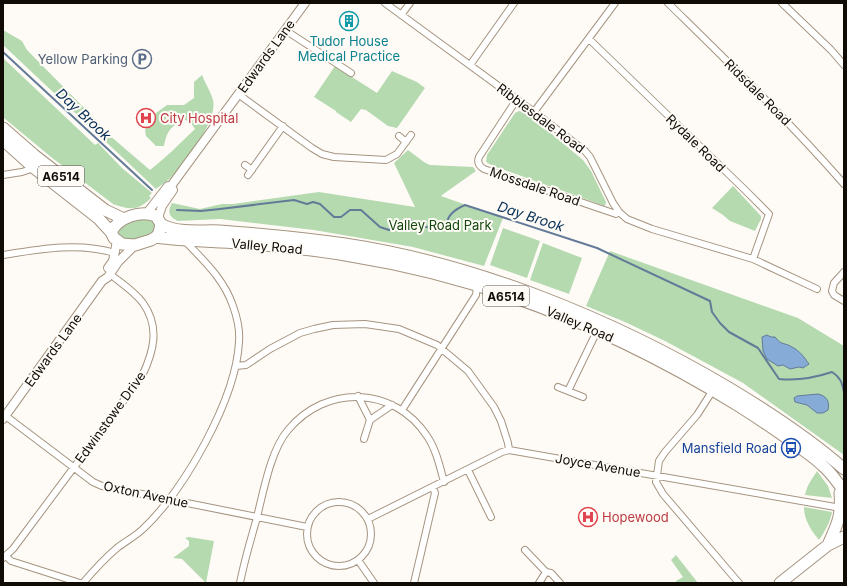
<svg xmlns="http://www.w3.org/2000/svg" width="847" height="586" font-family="Inter,sans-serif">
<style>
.green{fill:#b5dab0}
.water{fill:#86abd7;stroke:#637b98}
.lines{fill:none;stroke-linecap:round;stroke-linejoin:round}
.stream{stroke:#637b98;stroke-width:2}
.minor-casing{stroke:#a59480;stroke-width:8}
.tertiary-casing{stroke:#a59480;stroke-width:10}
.trunk-casing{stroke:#a59480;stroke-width:13}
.minor{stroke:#fff;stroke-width:6}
.tertiary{stroke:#fff;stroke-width:8}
.trunk{stroke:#fff;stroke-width:11}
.labels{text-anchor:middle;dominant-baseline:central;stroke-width:4;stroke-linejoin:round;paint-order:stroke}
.shield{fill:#fefbf6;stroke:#58534d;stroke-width:1}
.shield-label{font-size:12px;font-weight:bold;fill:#110b05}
.culture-label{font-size:13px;fill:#0d838f;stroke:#fefbf6}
.street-label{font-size:13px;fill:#110b05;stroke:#fefbf6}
.service-label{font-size:13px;fill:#4e5e75;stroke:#fefbf6;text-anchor:end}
.health-label{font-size:13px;fill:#be3a42;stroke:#fefbf6;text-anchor:start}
.park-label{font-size:13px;fill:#11470b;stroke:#fefbf6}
.transit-label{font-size:13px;fill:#164399;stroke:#fefbf6;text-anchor:end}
.water-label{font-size:14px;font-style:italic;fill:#062f57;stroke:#fefbf6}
</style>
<rect width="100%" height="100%" fill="#fefbf6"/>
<path class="green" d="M3,30L22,41L27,50L99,123L102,129L150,170C167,157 180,143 195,129L190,122L183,119C170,128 167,131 164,146H156L146,136L145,130L156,113L167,105H184L194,98V82L202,75C205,83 211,92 213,100C218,121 186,161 173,175C168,181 161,185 156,189L3,45Z
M3,58L95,145L98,143L122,168L152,193L149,196L151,198C138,211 129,210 113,204L51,157L4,118L3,117Z
M335,66L377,93L392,71L417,82L425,88L397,128L388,126L366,110L361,109L351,122L336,112V111L314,97Z
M519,111H524L583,160L591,171L606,202L605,206L493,166L486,162L487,155L515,113Z
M408,150L424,162L430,165L473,167L476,171L442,195L441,196L503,218L484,266L413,247L314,230L220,219L178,221C169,217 167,212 172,203L200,209L222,204H233L319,192L415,207L394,163Z
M733,186L761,216V219L755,231L730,221L723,215L712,208Z
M148,218C158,223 156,228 150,236C140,238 125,245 118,233L121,224L138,219Z
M503,228L540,241L527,278L490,265Z
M543,243L582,258L569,294L530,280Z
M610,251L798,318L844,346V455L743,383L665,341L625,322L586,306Z
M817,471L828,486L832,498L805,495C807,485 812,479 817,471Z
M804,507L832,512C830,523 825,531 819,540C811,530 804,520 804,507Z
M189,537L214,541L206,583L182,559L173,558L189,546V541L185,538Z
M676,555L698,583H676V581L683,577L671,560Z"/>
<path class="water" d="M767,335L771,337H775C782,346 784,342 792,347C800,351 804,357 809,364L803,368L799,367L790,369L783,365L778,366L767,359L763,351L762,337Z
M818,394C827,396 830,402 828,410L823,413H817L807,405L795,402L794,398L797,396Z"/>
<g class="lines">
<path class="stream" d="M3,52L152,190
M177,210L201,211L220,209L294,200L307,204L313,202L320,204L334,217H341L350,210H361L380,227L389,230L409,219C420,227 436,232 447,223C448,214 458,208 465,205L597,248L710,301L712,312L720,323L729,332L758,348L779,379C798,381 814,378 832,372C840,377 842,382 844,392"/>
<defs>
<path id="minor" d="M385,3L534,112L585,151L590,157L613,203L619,212L627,219L652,229L753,259L817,289
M668,3C728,62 788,120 844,184
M782,3L831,50L844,65
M401,15L410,3
M285,30L351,73
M589,39L744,189L769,214L753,259
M470,65L514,3
M238,94L312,148L322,154L334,157L386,160L397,154L411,135
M517,99L479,157C477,162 479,166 484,169L616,214L619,212
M534,112L615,3
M399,136L406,142
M245,165L252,170
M3,175L22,172L34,168
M248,175L283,126
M3,255C40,249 78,242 115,253
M844,272L834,283L832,291L834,295L844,301
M236,366L246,365L270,349L300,333L314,329L333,325L365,324L399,329L437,345L468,371L494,407L501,421L508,443L509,450
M558,387L583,397
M713,390L697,415L665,452L659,461L656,482L663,494L739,583
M568,391L597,331
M358,396L370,420
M402,410L476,295L477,286
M3,414L93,482L102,486L307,527
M364,439L370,420L392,405
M468,470L491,517
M307 534a32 32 0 1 1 64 0a32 32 0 1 1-64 0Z
M368,519L502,452L509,450L841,508
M525,550L546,572L539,583
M6,556L11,561L80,583
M3,558L13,549L142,376C154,351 160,327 143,303C134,291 121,283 110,274
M358,560L374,583
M546,572L551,573L560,583
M83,583C94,570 104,559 117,548C126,541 136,536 144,528C185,489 236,399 239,342C240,330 237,317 233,306C224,279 204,261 185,241
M240,583C244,562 250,542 256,521C263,494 270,451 288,430C326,384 394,386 427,436C436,449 440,467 444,482
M414,583L435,493L433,487"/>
<path id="tertiary" d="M147,213L168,186H171L305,3
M158,218L162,206L173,190L171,186
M108,268L113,261L117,241
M3,419L102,281L108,277L118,262L135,245"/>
<path id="trunk" d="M3,128L34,155L105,210L124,219
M3,140L34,168L99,219L111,232L114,238L122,244L135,245L151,240L156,237L159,233L161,224L156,216C140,210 119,217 111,232
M161,224C178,234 201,230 220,231C261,234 304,238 345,244C478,264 614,320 729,388C769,412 809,438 844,469
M156,237C184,241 211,241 239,243C276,246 314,249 351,256C489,278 621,333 739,406C758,418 777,431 795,444C804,451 814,457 822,465C831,472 837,482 844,491
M828,545C837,525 842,516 840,493L844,488
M780,583L828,545L844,537"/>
</defs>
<use href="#minor" class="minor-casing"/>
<use href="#tertiary" class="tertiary-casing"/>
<use href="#trunk" class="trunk-casing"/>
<use href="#minor" class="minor"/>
<use href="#tertiary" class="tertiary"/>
<use href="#trunk" class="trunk"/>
</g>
<defs>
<symbol id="building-ring" viewBox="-11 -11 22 22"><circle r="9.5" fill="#fefbf6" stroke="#0f9aa8" stroke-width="1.5"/><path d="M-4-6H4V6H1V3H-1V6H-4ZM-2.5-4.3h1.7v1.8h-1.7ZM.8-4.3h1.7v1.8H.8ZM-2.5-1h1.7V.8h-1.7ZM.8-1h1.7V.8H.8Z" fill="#0f9aa8"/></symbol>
<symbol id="parking-ring" viewBox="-11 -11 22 22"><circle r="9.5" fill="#fefbf6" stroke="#5c6f8a" stroke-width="1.5"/><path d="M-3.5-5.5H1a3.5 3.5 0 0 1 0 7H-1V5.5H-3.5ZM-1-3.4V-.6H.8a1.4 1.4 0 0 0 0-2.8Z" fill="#5c6f8a"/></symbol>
<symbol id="hospital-ring" viewBox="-11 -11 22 22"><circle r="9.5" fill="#fefbf6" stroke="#e0444e" stroke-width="1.5"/><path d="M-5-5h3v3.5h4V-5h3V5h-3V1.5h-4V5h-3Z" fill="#e0444e"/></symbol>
<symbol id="bus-ring" viewBox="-11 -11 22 22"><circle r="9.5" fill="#fefbf6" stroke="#1a4fb4" stroke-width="1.5"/><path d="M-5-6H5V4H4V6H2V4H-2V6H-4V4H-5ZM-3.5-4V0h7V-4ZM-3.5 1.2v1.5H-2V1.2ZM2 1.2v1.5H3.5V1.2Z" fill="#1a4fb4"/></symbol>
</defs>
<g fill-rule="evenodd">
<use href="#building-ring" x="338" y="10" width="22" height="22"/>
<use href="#parking-ring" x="131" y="48" width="22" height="22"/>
<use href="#hospital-ring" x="135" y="107" width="22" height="22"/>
<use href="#bus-ring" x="780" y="437" width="22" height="22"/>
<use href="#hospital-ring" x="577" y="506" width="22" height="22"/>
</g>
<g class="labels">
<g class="shield">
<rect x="38" y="166" width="46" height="20" rx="3"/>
<rect x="483" y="286" width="46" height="20" rx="3"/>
</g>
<g class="shield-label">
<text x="61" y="176">A6514</text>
<text x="506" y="296">A6514</text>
</g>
<g class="culture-label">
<text x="349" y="41">Tudor House<tspan x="349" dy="15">Medical Practice</tspan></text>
</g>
<g class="street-label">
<text transform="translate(266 56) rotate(-54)">Edwards Lane</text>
<text transform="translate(758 92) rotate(45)">Ridsdale Road</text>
<text transform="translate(541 118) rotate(37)">Ribblesdale Road</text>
<text transform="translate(696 143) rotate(44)">Rydale Road</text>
<text transform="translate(535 186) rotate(19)">Mossdale Road</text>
<text transform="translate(267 246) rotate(5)">Valley Road</text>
<text transform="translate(580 324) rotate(23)">Valley Road</text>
<text transform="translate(53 350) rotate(-54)">Edwards Lane</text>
<text transform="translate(110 417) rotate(-54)">Edwinstowe Drive</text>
<text transform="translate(598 465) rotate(10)">Joyce Avenue</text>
<text transform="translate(146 494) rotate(12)">Oxton Avenue</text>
</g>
<g class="service-label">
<text x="128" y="59">Yellow Parking</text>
</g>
<g class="health-label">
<text x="160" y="118">City Hospital</text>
<text x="602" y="517">Hopewood</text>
</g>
<g class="park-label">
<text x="440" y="225">Valley Road Park</text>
</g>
<g class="transit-label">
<text x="777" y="448">Mansfield Road</text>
</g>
<g class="water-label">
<text transform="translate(84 114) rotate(43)">Day Brook</text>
<text transform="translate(531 216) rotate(18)">Day Brook</text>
</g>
</g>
<rect width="847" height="586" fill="none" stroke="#110b05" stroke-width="8"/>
</svg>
